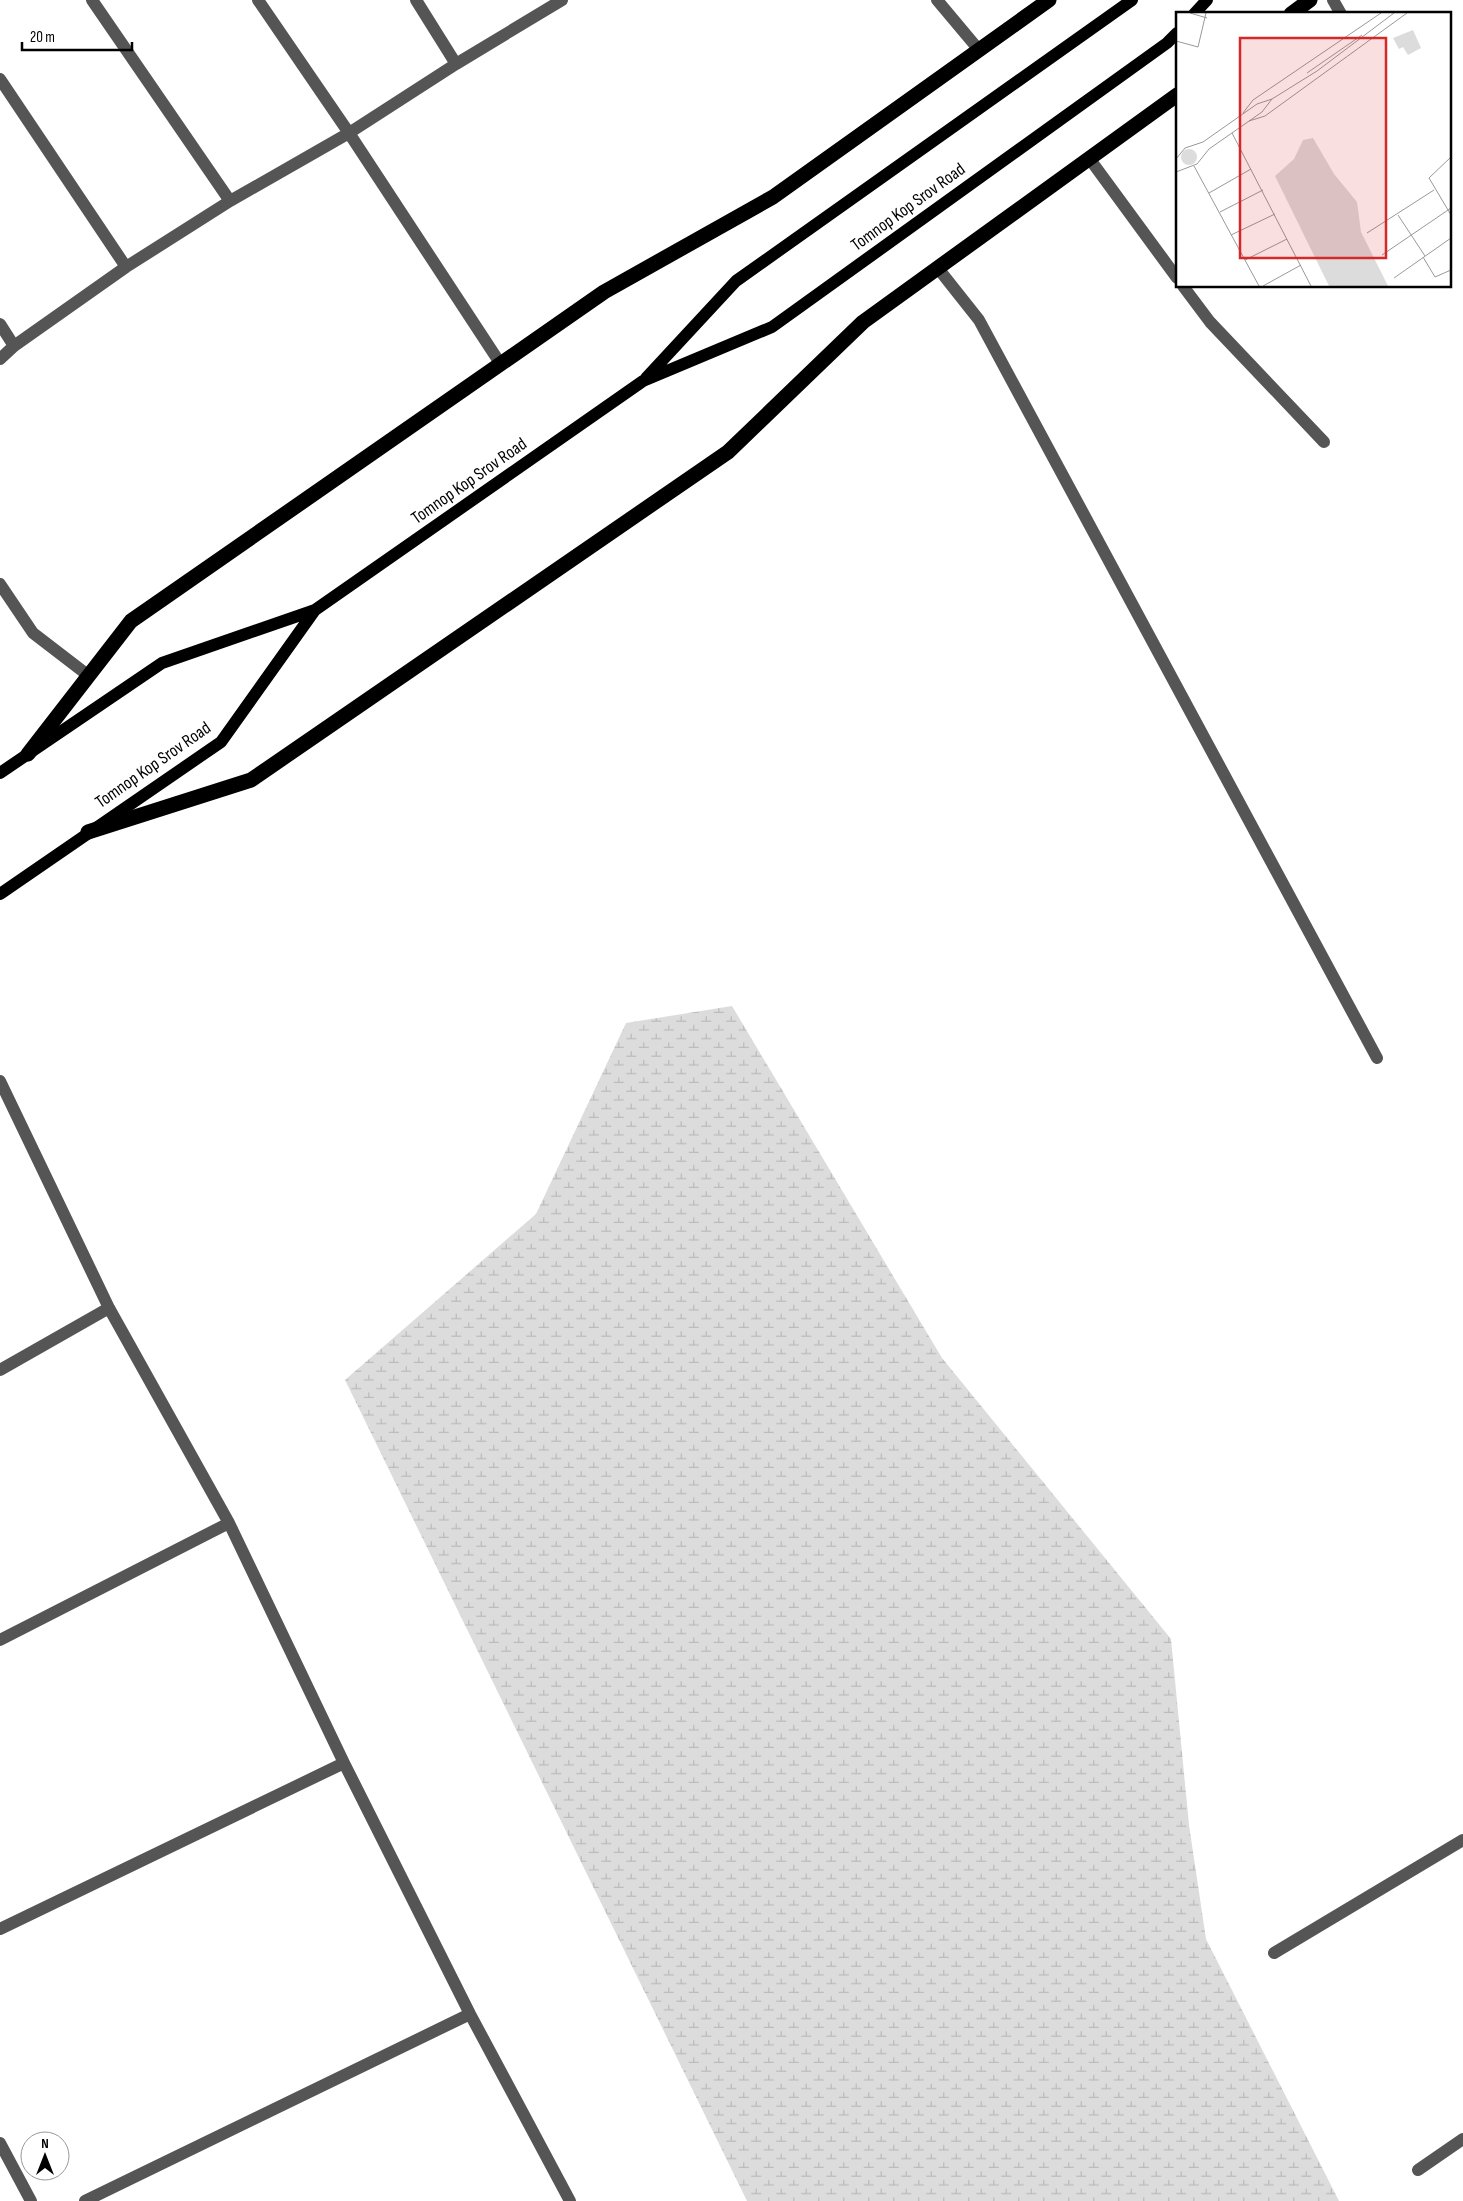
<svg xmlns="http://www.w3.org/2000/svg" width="1463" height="2201" font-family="'Sofia Sans Condensed',sans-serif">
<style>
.wetland{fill:url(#wetland-marsh)}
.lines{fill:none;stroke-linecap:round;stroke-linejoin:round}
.minor{stroke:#555;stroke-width:12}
.major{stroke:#000;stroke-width:12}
.highway{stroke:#000;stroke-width:15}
.labels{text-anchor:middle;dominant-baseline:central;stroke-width:4;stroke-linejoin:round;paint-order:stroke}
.street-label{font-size:18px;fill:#000;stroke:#fff}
.inset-road{fill:none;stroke:#999;stroke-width:1}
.view{fill:#d62828;fill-opacity:0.15;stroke:#d62828;stroke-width:2.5}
.inset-edge{fill:none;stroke:#000;stroke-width:2.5}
</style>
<defs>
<pattern id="wetland-marsh" width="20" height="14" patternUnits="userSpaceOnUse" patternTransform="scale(1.25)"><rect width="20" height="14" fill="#dcdcdc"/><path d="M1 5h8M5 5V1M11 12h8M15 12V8" fill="none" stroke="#bbb"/></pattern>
</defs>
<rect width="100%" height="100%" fill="#fff"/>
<path class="wetland" d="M732,1006L942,1358L1171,1639L1189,1825L1206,1939L1339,2201H747L345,1380L536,1214L626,1023Z"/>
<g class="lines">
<path class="minor" d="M92,0L230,201
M258,0L349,133L500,363
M416,0L456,64
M937,0L979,50
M1333,0L1341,14
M0,79L126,267
M1089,158L1177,278
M937,267L979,320L1377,1058
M1183,286L1210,322L1324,442
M0,324L14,346
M0,359L14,346L126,267L230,201L349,133L456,64L562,0
M0,584L33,633L89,676
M0,1081L109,1308L229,1523L344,1763L470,2014L570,2201
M0,1370L109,1308
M0,1640L229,1523
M0,1929L344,1763
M1274,1953L1463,1840
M0,2143L31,2201
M1418,2170L1463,2139
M85,2201L470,2014"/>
<path class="major" d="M1194,14L1207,0
M646,378L736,281L1132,0
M0,773L162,663L315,610L643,381L772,327L1167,43L1177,33
M0,894L221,742L315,610"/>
<path class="highway" d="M1291,14L1310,0
M28,754L131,621L604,292L773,197L1049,0
M88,832L251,780L728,452L863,322L1177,95"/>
</g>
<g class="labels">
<g class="street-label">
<text transform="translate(908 207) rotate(-36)">Tomnop Kop Srov Road</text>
<text transform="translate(469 481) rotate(-35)">Tomnop Kop Srov Road</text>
<text transform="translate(153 765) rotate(-35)">Tomnop Kop Srov Road</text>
</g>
</g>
<g transform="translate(1176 12)">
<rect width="275" height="275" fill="#fff"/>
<path d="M5 145a8 8 0 1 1 16 0a8 8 0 1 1-16 0Z" fill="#dcdcdc"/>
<path d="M237,18L245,36L232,43L227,35L223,37L217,26ZM137,126L158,162L181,190L185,220L212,274H153L99,164L118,147L127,128Z" fill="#dcdcdc"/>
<path class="inset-road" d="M14,1L31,6M0,29L22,35L30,1M131,61L186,23M67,101L77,88L205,1M73,109L89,104L231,1M56,121L135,274M275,145L253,166L275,203M0,147L9,136L27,130L81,92L96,87L141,59L218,1M18,154L83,274M0,160L21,152L33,137L86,100L96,87M33,181L75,157M44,200L87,178M222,203L249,244M191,221L258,178M55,223L99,202M206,243L275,196M247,245L259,265L275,258M69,248L111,227M218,266L275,226M87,274L125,253"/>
<path class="view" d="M64,26H210V246H64Z"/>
<rect width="275" height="275" class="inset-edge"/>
</g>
<g transform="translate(45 2156)"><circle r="24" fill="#ffffff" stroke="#999999"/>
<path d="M0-4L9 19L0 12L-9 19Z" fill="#000000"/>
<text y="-8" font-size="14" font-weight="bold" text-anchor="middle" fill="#000000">N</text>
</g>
<path d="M22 42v8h110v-8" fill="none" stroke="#000000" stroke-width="2.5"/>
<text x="30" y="42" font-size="15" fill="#000000" stroke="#ffffff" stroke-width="4" paint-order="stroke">20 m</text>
</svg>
